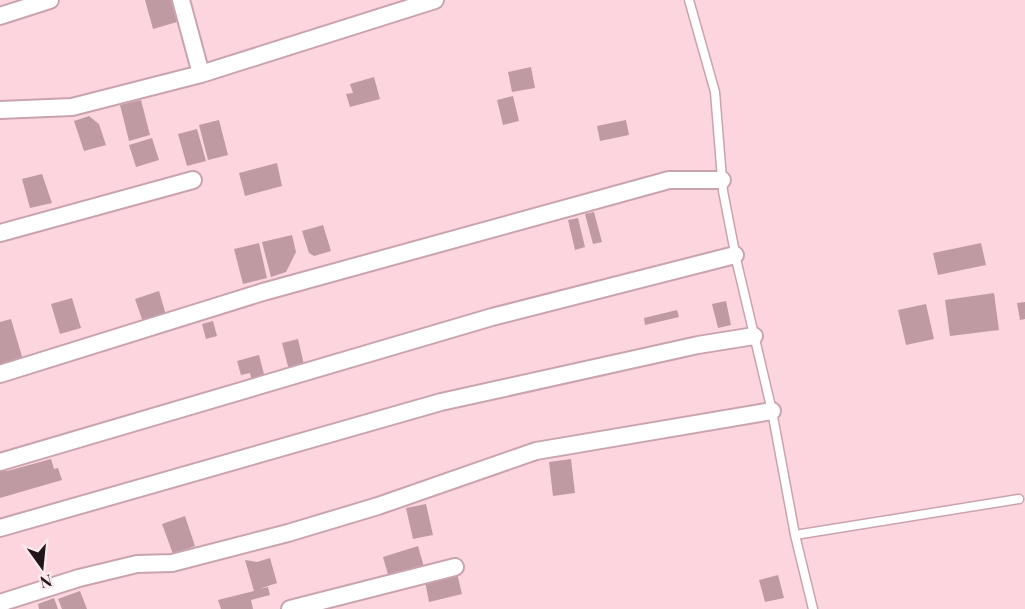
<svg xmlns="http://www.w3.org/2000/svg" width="1025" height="609" font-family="'Playfair Display',serif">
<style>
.building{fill:#bf9aa3}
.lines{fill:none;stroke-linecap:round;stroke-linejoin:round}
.lane-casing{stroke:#c9a3ad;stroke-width:11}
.street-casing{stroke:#c9a3ad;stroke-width:20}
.lane{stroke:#fff;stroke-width:8}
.street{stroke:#fff;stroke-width:16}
</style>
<rect width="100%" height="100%" fill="#fdd5df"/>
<path class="building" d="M145,0H171L177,22L153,29Z
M531,67L535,88L512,92L508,72Z
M374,77L380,99L350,107L346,94L353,93L350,84Z
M513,96L519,121L503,125L497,100Z
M141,100L150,135L129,141L120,105Z
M89,116L99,124L106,145L84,151L74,121Z
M219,120L228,155L208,160L199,125Z
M626,120L629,135L600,141L597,126Z
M197,129L206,161L187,166L178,134Z
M152,138L159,160L136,167L129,145Z
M277,163L282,186L245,196L239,173Z
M42,174L52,203L30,208L22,179Z
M594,212L602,242L593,244L585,214Z
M578,218L585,247L575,250L568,220Z
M323,225L331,251L314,256L309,253L302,231Z
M292,235L296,252L286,272L271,277L262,242Z
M259,243L267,278L243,284L234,249Z
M981,243L986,265L938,275L933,253Z
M159,291L166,315L143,322L135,299Z
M994,293L999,330L950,336L945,300Z
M72,298L81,328L60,334L51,304Z
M726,301L731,325L718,328L712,304Z
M1025,302V319L1020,320L1017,303Z
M926,304L934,339L906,345L898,310Z
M677,310L679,317L645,325L644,318Z
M11,319L23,360L0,367V322Z
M213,321L217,336L206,339L202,324Z
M298,339L305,369L290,374L282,343Z
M259,355L265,378L252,382L250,373L241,375L237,361Z
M51,459L54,469L58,468L62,480L0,498V470L7,471Z
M571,459L575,493L553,496L549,462Z
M426,504L433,535L413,539L406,508Z
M185,516L195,546L173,554L162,524Z
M418,546L424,567L389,578L383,557Z
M270,558L277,583L259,589L268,587L270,595L251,600L253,609H221L218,600L254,591L245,560L257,562Z
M457,573L462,594L429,602L425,581Z
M778,575L784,598L765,602L759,580Z
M80,591L87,609H62L58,599Z
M54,598L58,609H39L38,604Z"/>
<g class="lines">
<defs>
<path id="lane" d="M689,0L715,92L723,191L737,263L772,411L795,535L813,609
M795,535L1019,499"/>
<path id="street" d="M181,0L201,74
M0,16L50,0
M0,110L72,107L201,74L435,0
M0,233L193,180
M0,374L263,292L669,180H722
M0,462L492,317L735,255
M0,528L441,402L698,345L754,336
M0,603L79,578L137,564L172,563L288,533L378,506L536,451L772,411
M290,609L455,567"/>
</defs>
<use href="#lane" class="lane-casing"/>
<use href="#street" class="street-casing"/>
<use href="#lane" class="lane"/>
<use href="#street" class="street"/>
</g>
<g transform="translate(42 567) rotate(165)" stroke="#fae9ed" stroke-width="4.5" paint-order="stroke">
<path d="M0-4.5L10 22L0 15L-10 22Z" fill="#221519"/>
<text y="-9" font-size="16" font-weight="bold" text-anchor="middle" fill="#221519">N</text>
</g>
</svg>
